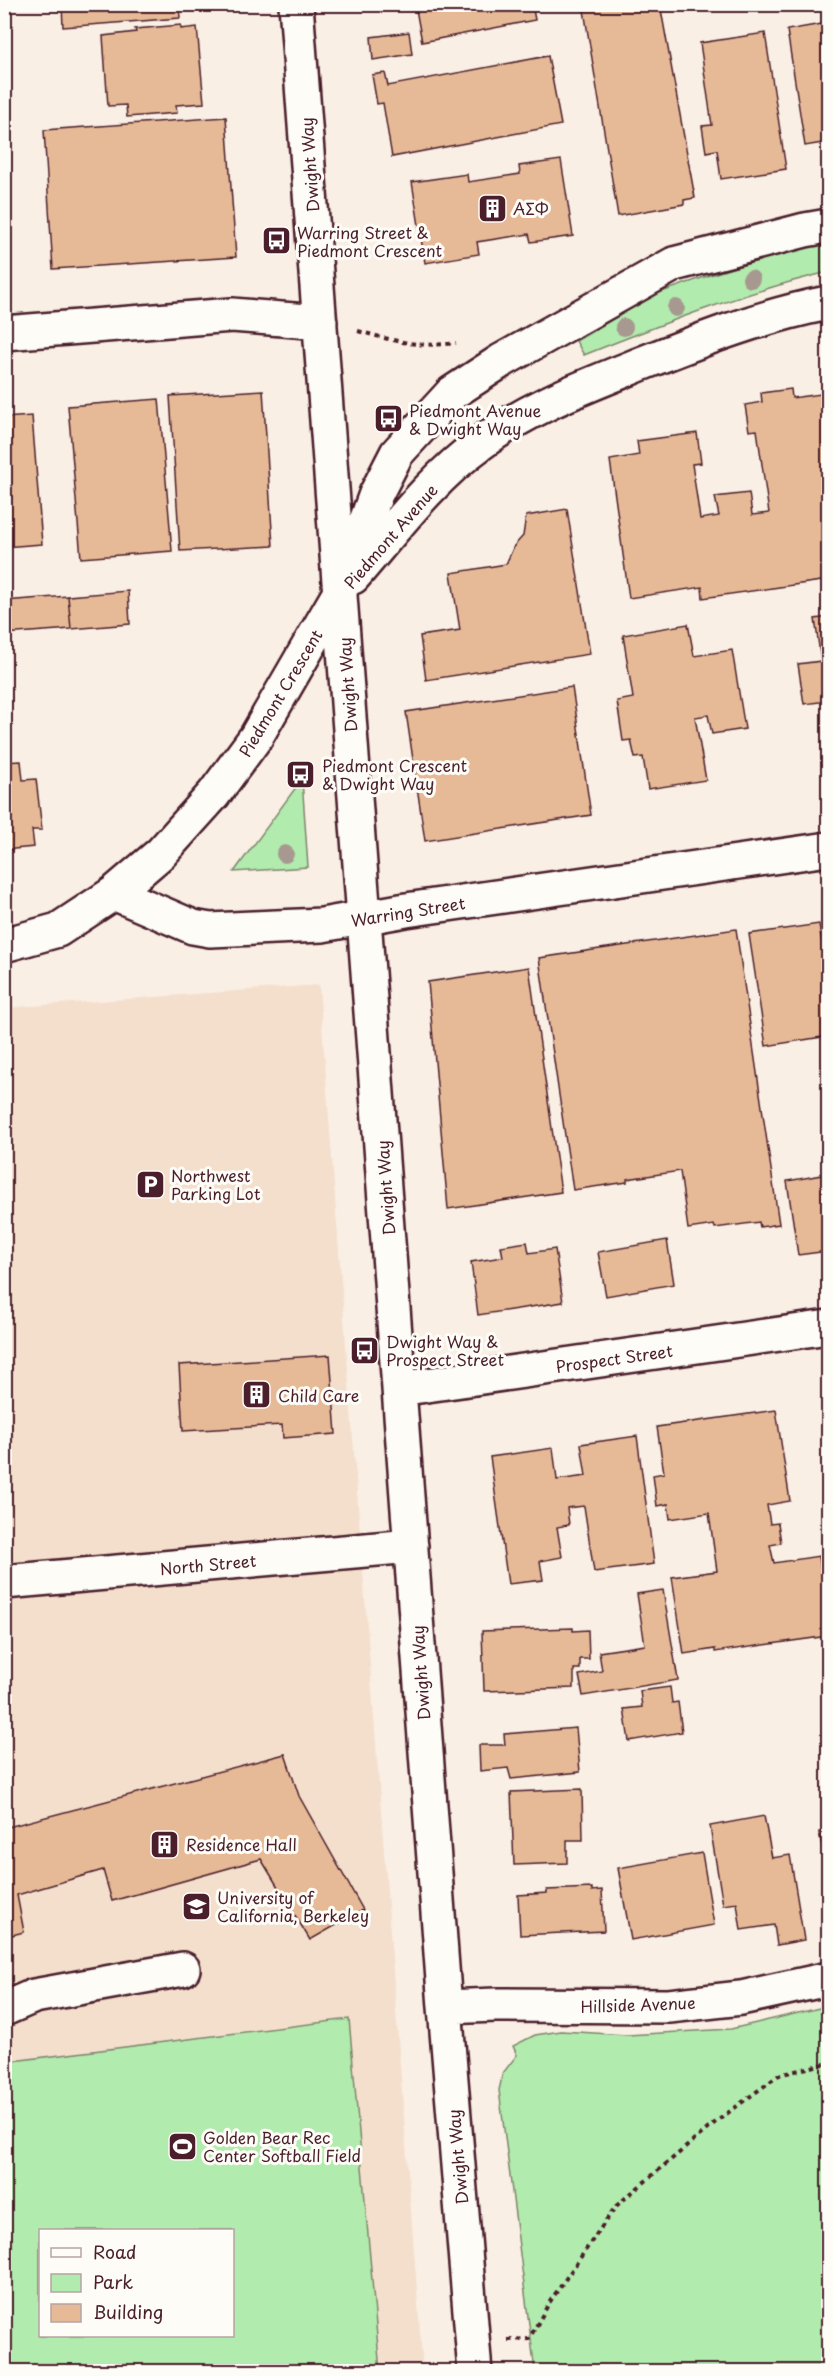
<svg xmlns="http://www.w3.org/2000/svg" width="833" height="2376" font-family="'Playpen Sans',sans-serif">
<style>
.built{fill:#f4dfcd;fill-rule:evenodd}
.green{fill:#b2ebae;stroke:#7e856c;stroke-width:1.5;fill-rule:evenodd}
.building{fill:#e7ba97;stroke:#4a1f2b;stroke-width:1.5}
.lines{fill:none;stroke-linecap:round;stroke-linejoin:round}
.minor-casing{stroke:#4a1f2b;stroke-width:38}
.path{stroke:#4a1f2b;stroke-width:4;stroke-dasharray:4.5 4.5;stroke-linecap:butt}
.minor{stroke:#fdfcf7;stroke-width:33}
.tree{fill:#a79990}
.labels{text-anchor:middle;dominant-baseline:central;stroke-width:6;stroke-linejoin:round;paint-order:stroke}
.street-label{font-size:16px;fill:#4a1f2b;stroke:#fdfcf7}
.poi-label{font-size:16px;fill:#4a1f2b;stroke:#fdfcf7;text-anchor:start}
</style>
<rect width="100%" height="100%" fill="#f9efe4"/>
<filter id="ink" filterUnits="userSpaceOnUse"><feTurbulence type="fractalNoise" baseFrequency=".0167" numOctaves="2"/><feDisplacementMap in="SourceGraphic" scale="12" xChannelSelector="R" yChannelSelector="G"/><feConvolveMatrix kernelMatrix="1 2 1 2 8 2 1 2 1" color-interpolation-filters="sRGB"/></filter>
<g filter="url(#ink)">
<path class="built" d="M319,985L423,2371L5,2372V1008ZM40,2230H232V2336H40Z"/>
<path class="green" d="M828,239V272C745,292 664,323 584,355L576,341L653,295L716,273Z
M302,779L308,867L234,872Z
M828,2006V2371H535L499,2090L503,2073L517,2055L513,2046L535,2035L561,2031L627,2035L731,2029Z
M349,2019L380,2371H5V2062ZM232,2230V2336H40V2230Z"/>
<path class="building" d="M62,4H179L180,18L63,27Z
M415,4H532L535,20L422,42Z
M583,4H660L695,198L684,200V204L618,216Z
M828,23V142L805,146L787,30Z
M181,25V29L197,27L204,103L176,105L177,113L127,117L126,105L108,106L103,36L136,32L135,29Z
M409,32L412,54L373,60L371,37Z
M765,33L786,169L721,179L717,150L706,152L702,126L712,125L700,43Z
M548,56L561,125L392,157L383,103L377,104L372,75L385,73L388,86Z
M226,117L236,257L53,269L44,130Z
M561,160L573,236L531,242L529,234L477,242L479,254L425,263L412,182L467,174L468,182L520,174L519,166Z
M791,389L792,398L828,393V580L703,598L702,587L629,598L610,460L639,455L637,441L697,433L701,463L692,464L700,519L719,516L715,497L749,493L752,515L769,513L757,430L749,431L745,405L762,402L761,393Z
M263,390L273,546L180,551L170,396Z
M159,399L172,551L81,558L68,406Z
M32,416L42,544L4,547V418Z
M567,509L590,654L426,680L420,636L460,630L451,573L506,564L514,546L523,536L526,516Z
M128,591L130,624L71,629L68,596Z
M68,596L71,629L4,634V601Z
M828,617V713L827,701L804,704L798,664L821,661L815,619Z
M688,624L694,656L732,650L745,729L712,734L708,715L695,717L706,780L648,789L643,757L635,758L631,740L623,741L617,701L633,698L623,635Z
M572,687L591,815L425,841L406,712Z
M21,761L23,780L36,779L42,830H32L34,847L4,850V762Z
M819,924L828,987V1036L766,1046L749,934Z
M736,929L779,1224L760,1227L759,1222L715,1228L714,1225L688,1229L680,1171L627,1179V1182L573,1190L539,958Z
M529,967L561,1192L448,1209L428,982Z
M828,1174V1251L798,1255L787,1181Z
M667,1240L674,1284L606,1296L598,1252Z
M527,1242L529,1253L555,1249L563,1302L478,1315L471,1262L503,1257L501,1246Z
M330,1355L336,1434L283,1438L282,1425L183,1431L179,1365Z
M776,1410L790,1501L767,1505L770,1524L778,1523L781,1543L770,1545L774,1563L819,1556L823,1587H828V1636L715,1652V1649L684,1654L672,1577L717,1571L709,1513L670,1519L668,1504L657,1506L653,1475L664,1473L657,1427Z
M637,1436L654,1564L594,1572L584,1506L567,1508L569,1525L557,1527L562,1557L540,1561L543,1580L508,1584L490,1457L553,1448L557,1480L586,1476L581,1444Z
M663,1590L678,1680L583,1696L579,1675L602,1671L599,1652L645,1645L637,1594Z
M573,1628V1631L588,1630L589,1659H580V1669H574V1688L484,1691L482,1631Z
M670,1687L672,1703L678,1702L682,1732L629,1741L624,1709L642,1707L640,1691Z
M576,1728L580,1772L511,1779L508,1768L480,1771L479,1745H505L504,1734Z
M285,1754L299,1796L363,1910L310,1940L261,1859L112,1901L103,1870L17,1895L24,1932L4,1937V1828Z
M582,1789L583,1840H567V1863L514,1865L511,1792Z
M764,1816L772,1858L790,1855L804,1940L777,1945L774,1925L741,1930L737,1903L723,1905L710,1826Z
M828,1831V1870H827L819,1832Z
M702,1853L714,1925L631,1940L618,1868Z
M592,1888V1891L602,1890L604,1931L520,1935L518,1895L547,1893V1890Z"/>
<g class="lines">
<defs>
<path id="minor" d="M296,4L445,2007L475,2372
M4,333L232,315L320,322
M353,577C393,531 431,479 481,443C530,406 587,386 643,363C703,339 765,315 828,303
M114,893L193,927L210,930L322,925L406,910L828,849
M4,945L58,930L114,893L161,853L214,794L256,737L340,592L376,494L397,453L452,393L501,361L674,264L805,230L828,226
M399,1389L828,1327
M4,1582L411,1546
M445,2007L496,2005L669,2006L741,1998L828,1979
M4,2009L34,1996L183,1969"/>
</defs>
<use href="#minor" class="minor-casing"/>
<path class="path" d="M358,331C395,341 418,348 456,343
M508,2340L529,2339L549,2303L616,2206L717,2121L779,2075L828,2063"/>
<use href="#minor" class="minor"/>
</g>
<g class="tree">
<circle cx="751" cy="279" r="9"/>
<circle cx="676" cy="308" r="9"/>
<circle cx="624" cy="327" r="9"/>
<circle cx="285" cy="854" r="9"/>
</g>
</g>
<defs>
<symbol id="building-square" viewBox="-11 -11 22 22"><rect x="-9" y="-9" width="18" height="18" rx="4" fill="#4a1f2b" stroke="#fdfcf7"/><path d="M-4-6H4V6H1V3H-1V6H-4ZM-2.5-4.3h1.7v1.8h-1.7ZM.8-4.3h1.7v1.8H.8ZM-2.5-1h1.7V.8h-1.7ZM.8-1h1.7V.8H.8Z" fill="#fff"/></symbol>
<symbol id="bus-square" viewBox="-11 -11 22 22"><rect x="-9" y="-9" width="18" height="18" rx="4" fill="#4a1f2b" stroke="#fdfcf7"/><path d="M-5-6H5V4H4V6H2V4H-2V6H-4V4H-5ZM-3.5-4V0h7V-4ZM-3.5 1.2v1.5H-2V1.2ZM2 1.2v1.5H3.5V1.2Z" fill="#fff"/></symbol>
<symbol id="parking-square" viewBox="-11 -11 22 22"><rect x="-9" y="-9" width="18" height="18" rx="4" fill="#4a1f2b" stroke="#fdfcf7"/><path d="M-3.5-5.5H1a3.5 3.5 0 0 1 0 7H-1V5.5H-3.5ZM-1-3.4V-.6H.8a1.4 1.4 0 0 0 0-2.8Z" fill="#fff"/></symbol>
<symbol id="university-square" viewBox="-11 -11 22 22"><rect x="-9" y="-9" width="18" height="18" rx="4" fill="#4a1f2b" stroke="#fdfcf7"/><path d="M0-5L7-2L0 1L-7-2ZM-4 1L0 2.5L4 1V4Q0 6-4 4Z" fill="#fff"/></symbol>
<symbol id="stadium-square" viewBox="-11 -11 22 22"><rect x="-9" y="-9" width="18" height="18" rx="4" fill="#4a1f2b" stroke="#fdfcf7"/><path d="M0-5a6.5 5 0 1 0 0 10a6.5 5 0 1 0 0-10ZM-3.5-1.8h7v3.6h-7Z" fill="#fff"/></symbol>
</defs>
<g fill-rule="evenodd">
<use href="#building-square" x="476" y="192" width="33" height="33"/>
<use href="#bus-square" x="260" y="224" width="33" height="33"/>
<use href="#bus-square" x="372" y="402" width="33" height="33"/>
<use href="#bus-square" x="284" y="758" width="33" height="33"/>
<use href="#parking-square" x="134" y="1168" width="33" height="33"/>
<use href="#bus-square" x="348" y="1334" width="33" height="33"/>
<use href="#building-square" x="240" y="1378" width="33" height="33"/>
<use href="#building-square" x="148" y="1828" width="33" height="33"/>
<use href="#university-square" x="180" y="1890" width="33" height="33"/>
<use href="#stadium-square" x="166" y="2130" width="33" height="33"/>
</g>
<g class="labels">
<g class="street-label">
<text transform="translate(309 165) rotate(-94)">Dwight Way</text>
<text transform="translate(390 536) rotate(-49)">Piedmont Avenue</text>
<text transform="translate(347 685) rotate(-94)">Dwight Way</text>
<text transform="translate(280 693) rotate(-59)">Piedmont Crescent</text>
<text transform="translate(408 911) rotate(-9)">Warring Street</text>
<text transform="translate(385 1188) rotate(-94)">Dwight Way</text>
<text transform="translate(614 1358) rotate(-8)">Prospect Street</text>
<text transform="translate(208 1564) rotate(-5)">North Street</text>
<text transform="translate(420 1673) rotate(-94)">Dwight Way</text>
<text transform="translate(638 2004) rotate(-2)">Hillside Avenue</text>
<text transform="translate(457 2157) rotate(-95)">Dwight Way</text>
</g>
<g class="poi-label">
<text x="513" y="208">ΑΣΦ</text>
<text x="297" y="232">Warring Street &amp;<tspan x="297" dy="18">Piedmont Crescent</tspan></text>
<text x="409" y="410">Piedmont Avenue<tspan x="409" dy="18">&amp; Dwight Way</tspan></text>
<text x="322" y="765">Piedmont Crescent<tspan x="322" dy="18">&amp; Dwight Way</tspan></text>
<text x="171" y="1175">Northwest<tspan x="171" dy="18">Parking Lot</tspan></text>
<text x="386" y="1341">Dwight Way &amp;<tspan x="386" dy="18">Prospect Street</tspan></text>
<text x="278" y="1395">Child Care</text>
<text x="186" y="1844">Residence Hall</text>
<text x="217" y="1897">University of<tspan x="217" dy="18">California, Berkeley</tspan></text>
<text x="203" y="2137">Golden Bear Rec<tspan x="203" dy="18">Center Softball Field</tspan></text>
</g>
</g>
<rect width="833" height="2376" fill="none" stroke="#fdfcf7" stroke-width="24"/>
<rect x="12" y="12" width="809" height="2352" fill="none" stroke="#4a1f2b" stroke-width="2" filter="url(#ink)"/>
<rect x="39" y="2229" width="195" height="108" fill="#fdfcf7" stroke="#b5a4a5" stroke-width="1.5"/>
<rect x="51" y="2248" width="30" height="9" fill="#fdfcf7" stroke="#b5a4a5" stroke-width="1.5"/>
<text x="93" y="2259" font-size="18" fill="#4a1f2b">Road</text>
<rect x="51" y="2274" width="30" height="18" fill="#b2ebae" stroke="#b5a4a5" stroke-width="1.5"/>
<text x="93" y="2289" font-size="18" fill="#4a1f2b">Park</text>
<rect x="51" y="2304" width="30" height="18" fill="#e7ba97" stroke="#b5a4a5" stroke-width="1.5"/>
<text x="93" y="2319" font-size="18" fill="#4a1f2b">Building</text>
</svg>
